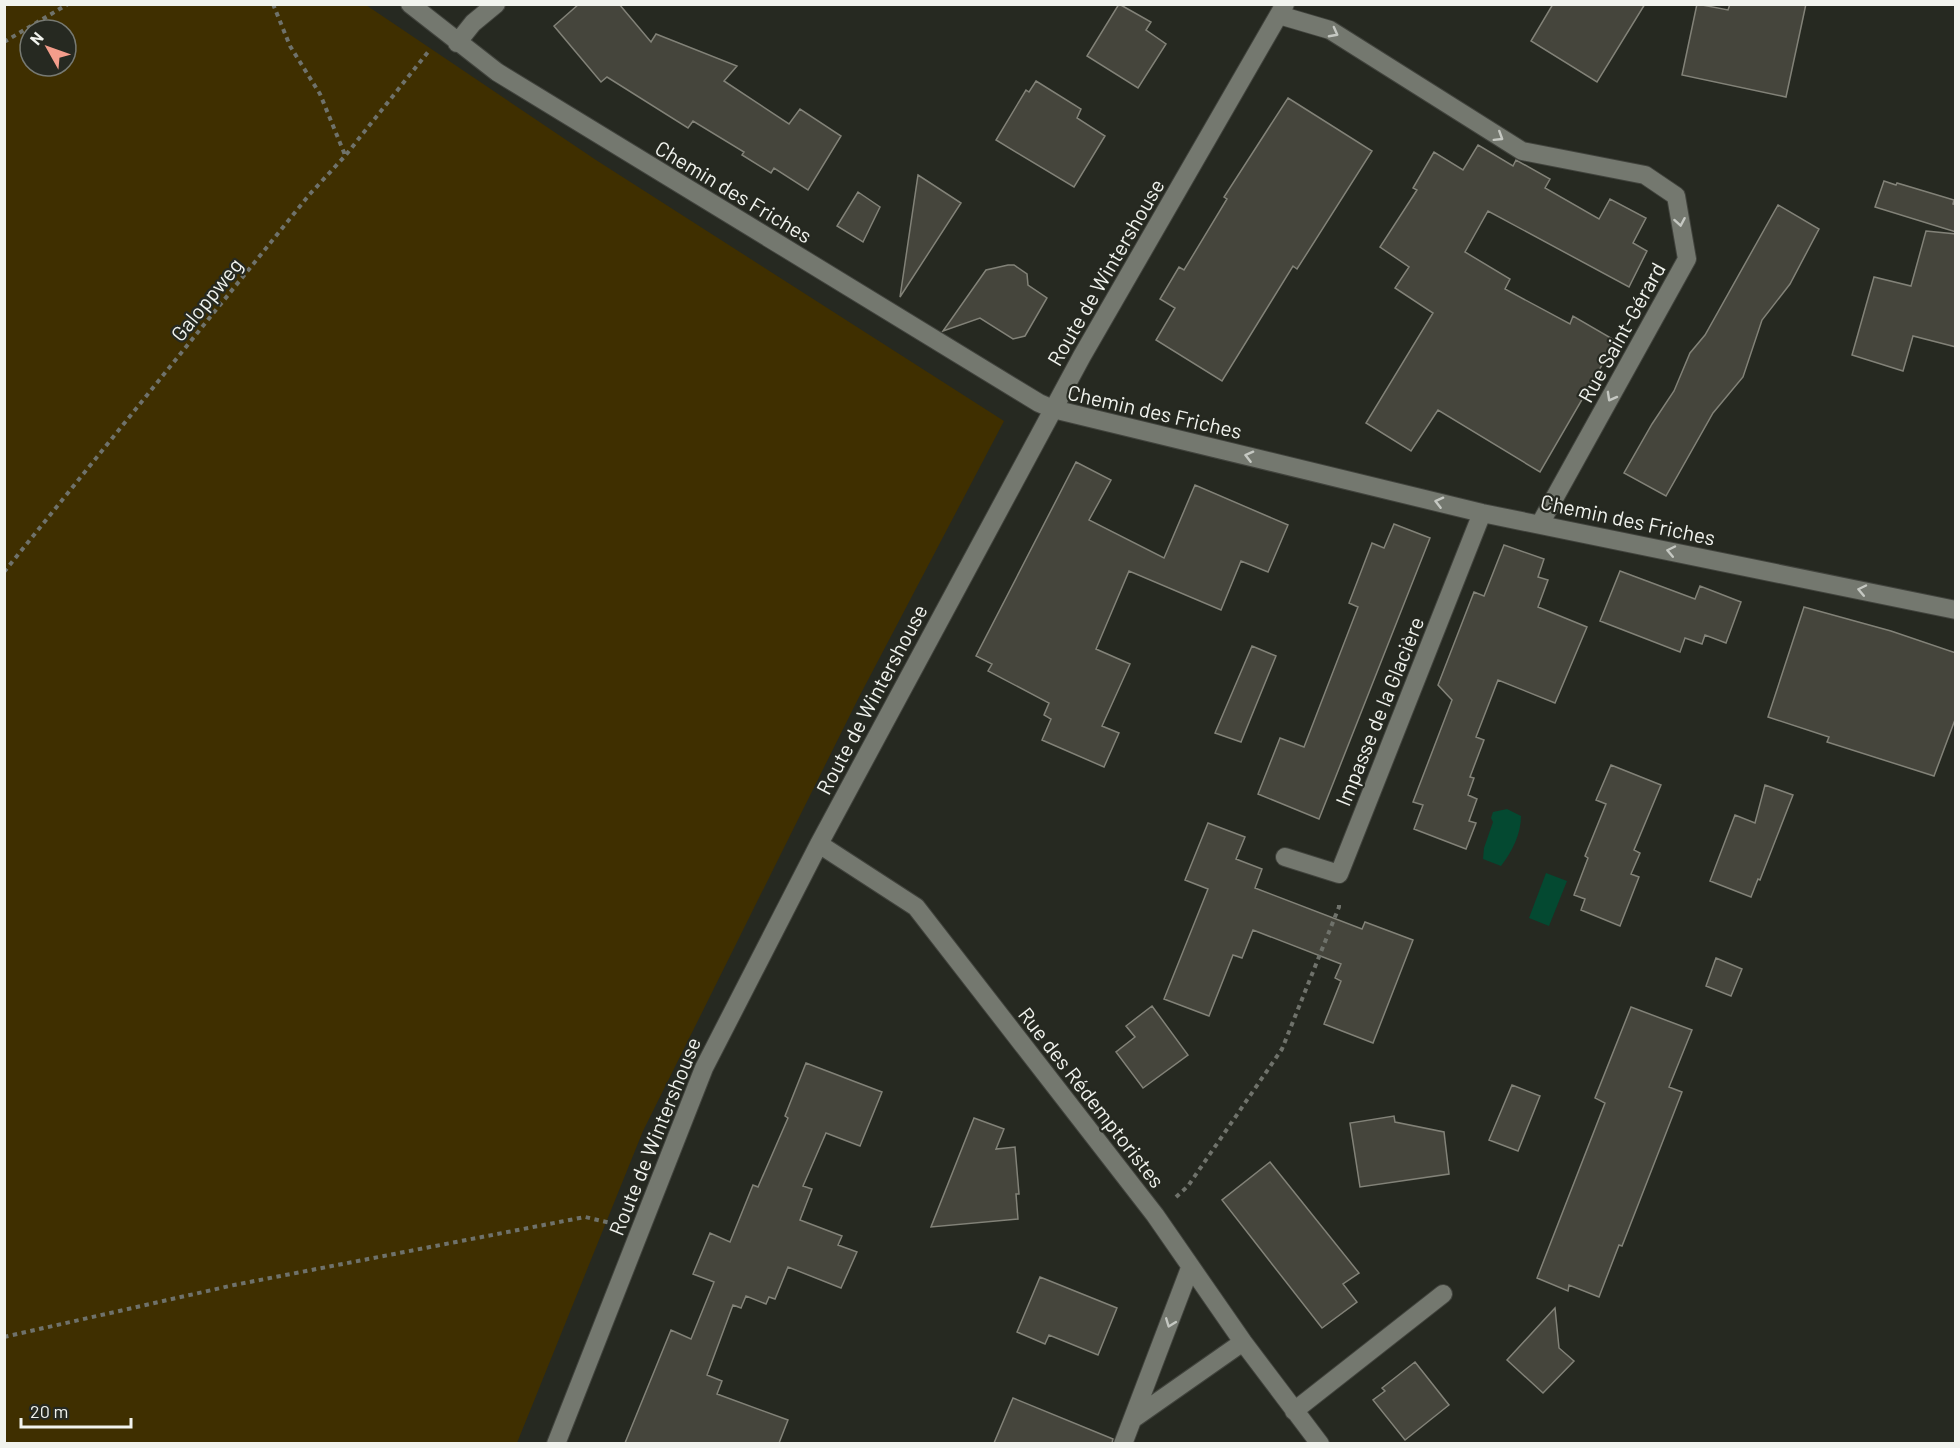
<svg xmlns="http://www.w3.org/2000/svg" width="1960" height="1448" font-family="Barlow,sans-serif">
<style>
.green{fill:#3f2f00;fill-rule:evenodd}
.water{fill:#044931}
.building{fill:#45453c;stroke:#828278;stroke-width:1.5}
.lines{fill:none;stroke-linecap:round;stroke-linejoin:round}
.minor-casing{stroke:#41433d;stroke-width:20}
.path{stroke:#6f726b;stroke-width:4;stroke-dasharray:4.5 4.5;stroke-linecap:butt}
.minor{stroke:#74786f;stroke-width:18}
.oneway{stroke:#c5c8c2}
.labels{text-anchor:middle;dominant-baseline:central;stroke-width:4.5;stroke-linejoin:round;paint-order:stroke}
.street-label{font-size:21px;fill:#f1f3ee;stroke:#262921}
</style>
<rect width="100%" height="100%" fill="#262921"/>
<path class="green" d="M5,4L366,5L596,160L1004,421L858,699L643,1131L517,1443H5ZM30,30H66V66H30Z"/>
<path class="water" d="M1507,809L1521,816C1521,834 1512,852 1501,866L1483,859L1484,848L1493,822L1491,818L1493,812Z
M1546,873L1567,881L1549,926L1529,918Z"/>
<path class="building" d="M579,4H619L651,42L656,34L737,66L724,81L789,124L800,109L841,136L808,190L774,168L771,173L742,155L744,152L693,121L688,128L607,77L601,82L554,26Z
M1119,4L1151,22L1146,30L1166,44L1138,88L1087,56Z
M1553,4H1645L1597,82L1531,41Z
M1697,4L1728,10L1730,4H1806L1786,97L1682,75Z
M1036,81L1081,109L1077,118L1105,136L1074,187L996,140L1026,90L1029,92Z
M1288,98L1372,151L1297,269L1293,266L1222,381L1156,340L1175,308L1160,299L1179,267L1184,270L1227,199L1224,197Z
M1478,145L1513,166L1516,160L1550,179L1545,188L1599,219L1610,199L1646,218L1633,243L1647,251L1629,287L1488,211L1465,252L1510,279L1505,289L1570,324L1573,316L1616,341L1540,472L1438,410L1411,451L1366,423L1433,313L1395,288L1409,267L1380,247L1417,190L1413,188L1434,152L1463,170Z
M918,175L961,203L900,297Z
M1884,181L1896,185L1897,183L1954,200L1953,204L1956,205V232L1875,207Z
M858,192L880,207L863,242L837,226Z
M1778,205L1819,229L1790,284L1762,320L1743,377L1713,413L1666,496L1624,473L1652,424L1674,391L1690,353L1705,335Z
M1926,231L1956,234V347L1913,336L1903,371L1852,355L1874,277L1911,286Z
M1008,265H1014L1027,274L1028,285L1047,298L1025,336L1013,339L980,318L943,331L986,270Z
M1076,462L1111,480L1089,520L1164,558L1195,485L1288,525L1268,572L1241,561L1221,610L1129,571L1096,649L1130,664L1102,726L1119,733L1104,767L1042,740L1051,719L1044,715L1049,703L988,671L992,664L976,656Z
M1394,524L1430,538L1319,819L1258,794L1280,738L1304,747L1358,607L1349,603L1372,543L1384,548Z
M1504,545L1544,559L1538,577L1548,580L1538,607L1587,627L1555,703L1498,680L1476,737L1484,740L1470,777L1474,778L1468,795L1477,799L1469,821L1476,823L1466,849L1414,829L1423,805L1413,802L1452,700L1438,685L1474,592L1484,596Z
M1620,571L1695,599L1700,586L1741,602L1726,643L1705,635L1702,644L1685,638L1680,652L1600,621Z
M1804,607L1891,631L1956,653V717L1934,776L1827,742L1829,737L1768,717Z
M1252,646L1276,656L1241,742L1215,733Z
M1611,765L1661,785L1634,850L1640,853L1631,874L1639,877L1620,926L1581,910L1585,899L1574,895L1588,858L1585,856L1606,804L1596,800Z
M1765,785L1793,795L1760,880L1758,879L1751,897L1710,881L1735,815L1755,823Z
M1208,823L1245,837L1236,859L1262,869L1255,888L1362,929L1365,922L1413,940L1373,1043L1324,1024L1341,981L1335,978L1341,964L1253,930L1242,958L1233,955L1209,1016L1164,999L1208,889L1185,880Z
M1716,958L1742,969L1731,996L1706,986Z
M1152,1006L1188,1055L1143,1088L1116,1052L1135,1037L1126,1026Z
M1631,1007L1692,1030L1669,1087L1682,1092L1622,1246L1619,1245L1599,1297L1569,1285L1568,1291L1537,1278L1605,1103L1595,1098Z
M806,1063L882,1092L860,1146L826,1133L803,1186L812,1189L800,1220L842,1236L838,1245L857,1252L841,1288L788,1267L775,1299L769,1297L766,1304L746,1296L741,1308L733,1305L707,1375L722,1381L717,1394L788,1420L779,1443H625L671,1330L691,1339L714,1282L693,1274L710,1233L730,1242L753,1185L758,1187L788,1118L785,1116Z
M1512,1085L1540,1096L1518,1151L1489,1140Z
M1394,1116L1395,1122L1444,1132L1449,1174L1360,1187L1350,1123Z
M974,1118L1004,1129L996,1149L1015,1147L1019,1194H1016L1018,1219L931,1227Z
M1270,1162L1359,1273L1343,1284L1357,1302L1322,1328L1222,1200Z
M1040,1277L1117,1308L1098,1355L1049,1335L1045,1344L1017,1332Z
M1555,1308L1559,1348L1574,1361L1543,1393L1507,1360Z
M1415,1362L1449,1405L1405,1440L1373,1400L1385,1391L1382,1388Z
M1013,1398L1113,1439L1112,1443H994Z"/>
<g class="lines">
<defs>
<path id="minor" d="M410,4L497,72L1039,403L1053,409L1482,513L1956,610
M1279,15L1330,30L1522,151L1645,175L1676,196L1687,259L1540,524
M457,43L473,23L496,4
M819,844L916,907L1155,1215L1243,1342L1320,1444
M1285,857L1339,874L1482,513
M1294,1411L1443,1294
M1133,1419L1243,1342
M556,1444L704,1068L819,844L1082,356L1285,4
M1123,1444L1190,1268"/>
</defs>
<use href="#minor" class="minor-casing"/>
<path class="path" d="M273,4L290,46L320,94L345,155
M4,42L68,4
M4,572L309,195L345,156L428,52
M1176,1197L1188,1186L1282,1049L1339,907V902
M4,1337L234,1285L585,1217L615,1224"/>
<use href="#minor" class="minor"/>
</g>
<defs><path id="oneway-chevron" d="M-2-3.5L2.5 0L-2 3.5" fill="none" stroke-width="1.6" stroke-linecap="round" stroke-linejoin="round" transform="scale(1.5)"/></defs>
<g class="oneway">
<use href="#oneway-chevron" transform="translate(1334 33) rotate(28)"/>
<use href="#oneway-chevron" transform="translate(1499 137) rotate(32)"/>
<use href="#oneway-chevron" transform="translate(1680 222) rotate(80)"/>
<use href="#oneway-chevron" transform="translate(1611 397) rotate(119)"/>
<use href="#oneway-chevron" transform="translate(1249 456) rotate(-166)"/>
<use href="#oneway-chevron" transform="translate(1439 502) rotate(-166)"/>
<use href="#oneway-chevron" transform="translate(1671 551) rotate(-168)"/>
<use href="#oneway-chevron" transform="translate(1862 590) rotate(-168)"/>
<use href="#oneway-chevron" transform="translate(1170 1323) rotate(111)"/>
</g>
<g class="labels">
<g class="street-label">
<text transform="translate(734 191) rotate(31)">Chemin des Friches</text>
<text transform="translate(1105 272) rotate(-60)">Route de Wintershouse</text>
<text transform="translate(206 299) rotate(-51)">Galoppweg</text>
<text transform="translate(1621 332) rotate(-61)">Rue Saint-Gérard</text>
<text transform="translate(1155 411) rotate(13)">Chemin des Friches</text>
<text transform="translate(1628 519) rotate(12)">Chemin des Friches</text>
<text transform="translate(871 699) rotate(-62)">Route de Wintershouse</text>
<text transform="translate(1379 711) rotate(-68)">Impasse de la Glacière</text>
<text transform="translate(1092 1097) rotate(52)">Rue des Rédemptoristes</text>
<text transform="translate(654 1136) rotate(-68)">Route de Wintershouse</text>
</g>
</g>
<rect width="1960" height="1448" fill="none" stroke="#f1f3ee" stroke-width="12"/>
<g transform="translate(48 48) rotate(310)"><circle r="28" fill="#262921" stroke="#777a73" stroke-width="1.5"/>
<path d="M0-4.5L10 22L0 15L-10 22Z" fill="#f49d8b"/>
<text y="-9" font-size="16" font-weight="bold" text-anchor="middle" fill="#f1f3ee">N</text>
</g>
<path d="M21 1418v9h110v-9" fill="none" stroke="#f1f3ee" stroke-width="3"/>
<text x="30" y="1418" font-size="18" fill="#f1f3ee" stroke="#262921" stroke-width="4.5" paint-order="stroke">20 m</text>
</svg>
